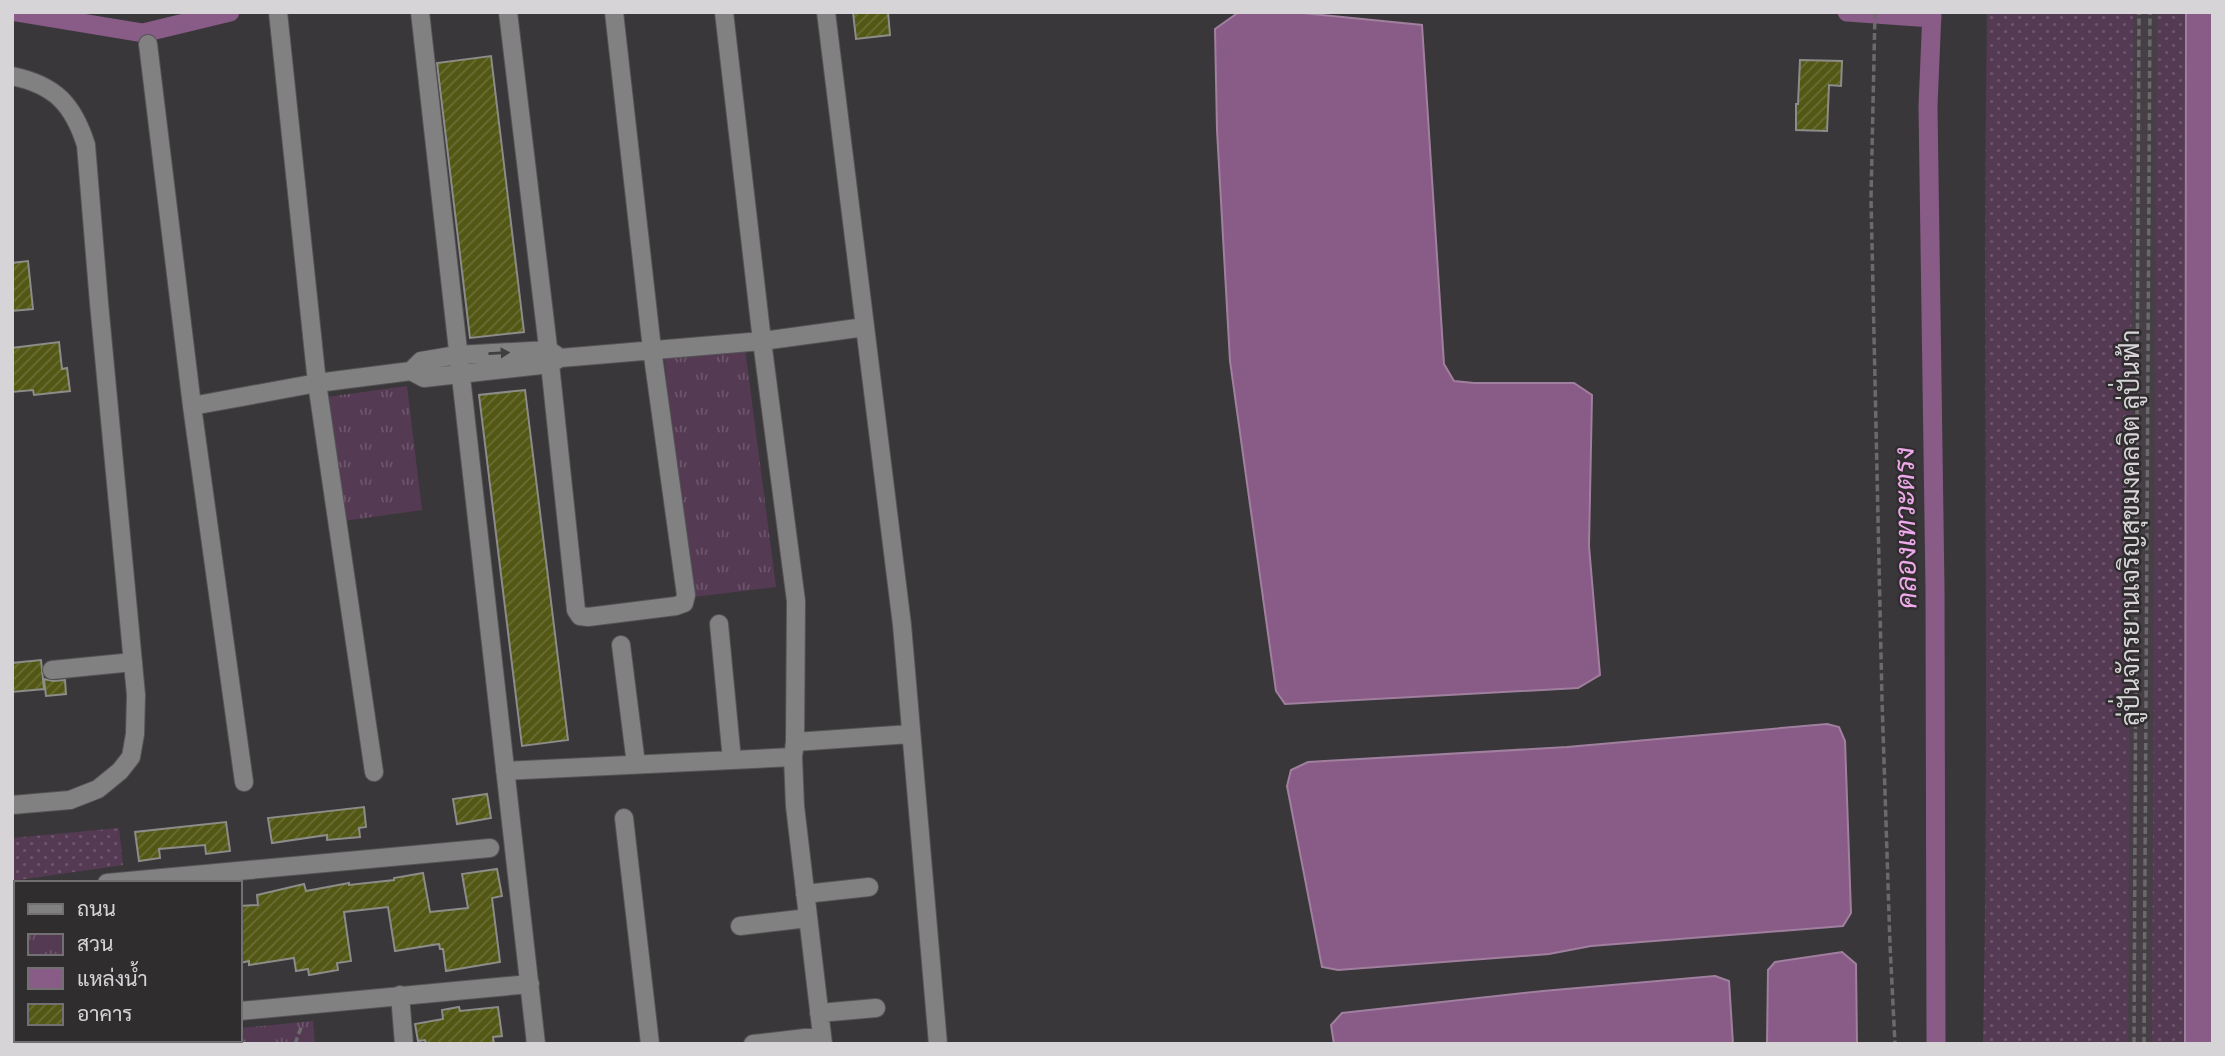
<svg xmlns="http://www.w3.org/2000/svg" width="2225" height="1056" font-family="'Exo 2',Sarabun,sans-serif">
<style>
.built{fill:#473f46}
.grass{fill:url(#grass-dots)}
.park{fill:url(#park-tufts)}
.water{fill:#895b87;stroke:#a07f9f;stroke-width:2}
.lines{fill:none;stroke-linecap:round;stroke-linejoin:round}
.canal{stroke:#895b87;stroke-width:19}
.building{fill:url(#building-hatch);stroke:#8c8c88;stroke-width:2}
.minor-casing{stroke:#565356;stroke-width:20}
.path{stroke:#6c696c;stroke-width:3.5;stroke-dasharray:7 3.5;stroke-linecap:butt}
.minor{stroke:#828182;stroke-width:18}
.oneway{fill:#403e40}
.labels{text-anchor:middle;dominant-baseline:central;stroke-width:5;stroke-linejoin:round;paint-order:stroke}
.street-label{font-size:26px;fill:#d6d4d6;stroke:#302d2f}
.water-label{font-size:28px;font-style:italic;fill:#eea9eb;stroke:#302d2f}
</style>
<defs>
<pattern id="grass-dots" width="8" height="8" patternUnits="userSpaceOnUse" patternTransform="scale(1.75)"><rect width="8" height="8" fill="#553a54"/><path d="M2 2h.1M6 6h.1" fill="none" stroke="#6d566c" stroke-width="1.8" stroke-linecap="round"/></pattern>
<pattern id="park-tufts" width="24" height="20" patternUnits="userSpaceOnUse" patternTransform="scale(1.75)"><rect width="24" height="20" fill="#553a54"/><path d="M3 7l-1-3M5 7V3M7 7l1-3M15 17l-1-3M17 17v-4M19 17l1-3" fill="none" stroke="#6d566c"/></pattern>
<pattern id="building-hatch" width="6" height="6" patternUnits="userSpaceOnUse" patternTransform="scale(1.75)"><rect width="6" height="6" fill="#525714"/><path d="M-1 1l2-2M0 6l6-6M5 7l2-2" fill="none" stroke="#6a6e35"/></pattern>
</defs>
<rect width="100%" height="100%" fill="#3a373a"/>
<path class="built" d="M2058,12H2213V1044H2052Z"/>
<path class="grass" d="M1987,12H2133L2128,1044H1983C1990,700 1982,356 1987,12Z
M2157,12H2186L2185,1044H2152Z
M119,828L123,865L12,881V838Z"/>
<path class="park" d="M745,349L776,587L693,597L664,359Z
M407,386L422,510L336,522L320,398Z
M313,1021L315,1044H156V1040H240V1028Z"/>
<path class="water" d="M1239,12H1292L1422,25L1444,364L1454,381L1474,383H1574L1592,395L1589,546L1600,675L1578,688L1285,704L1276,691L1230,361L1217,130L1215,29Z
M2186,12H2213V1044H2185Z
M1827,724L1839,727L1845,741L1851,913L1843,926L1591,946L1549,954L1338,970L1322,967L1287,786L1291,770L1308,762L1567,747Z
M1842,952L1856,964L1857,1044H1767L1768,970L1775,962Z
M1715,976L1729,981L1733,1044H1334L1331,1025L1342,1013L1543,991Z"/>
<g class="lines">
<path class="canal" d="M16,12L143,33L230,12
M1847,12L1932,18
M1932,12L1928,106L1935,588L1936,1044"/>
</g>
<path class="building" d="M853,12H888L890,35L856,39Z
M491,56L524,332L470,338L437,63Z
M1800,60L1842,61L1841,86L1829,85L1827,131L1796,130V104H1798Z
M28,261L33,309L12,311V263Z
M59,342L62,369L67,368L70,391L34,395L33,390L12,392V348Z
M525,390L568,740L522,746L479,395Z
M41,660L44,689L12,692V663Z
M44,679L53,681L65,680L66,694L46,696Z
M487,794L491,818L457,824L453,799Z
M364,807L366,827L359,828L360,837L327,840V835L272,843L268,818Z
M226,822L230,851L206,854L205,845L159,849L160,858L139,861L135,832Z
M497,869L502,896L492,898L500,962L446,971L443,949H440L439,944L395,951L388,907L344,912L351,961L337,963L338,970L309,975L308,969L296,971L294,958L249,965V961L240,963V906L258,905L257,895L304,884L306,891L349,883V885L394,880V878L423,873L430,912L468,908L462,874Z
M459,1007L460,1011L498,1007L502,1036L493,1037L494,1044H426L425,1040L418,1041L415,1024L443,1019L442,1010Z"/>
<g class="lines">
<defs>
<path id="minor" d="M278,12L317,383L374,772
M420,12L536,1044
M508,12L550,364L576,610L580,616L588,617L676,606L684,603L686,595L652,349L614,12
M724,12L762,341L796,601L795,742L793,757L795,806L823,1044
M826,12L902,625L938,1044
M148,44L192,406L244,782
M12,76C55,85 73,104 86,145L99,303L136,695L135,734L131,757L120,771L98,789L70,800L12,805
M560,358L762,341L865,327
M192,406L317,383L411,371L421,361L457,355L549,350L560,358L550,364L424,378L411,371
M719,624L732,760
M621,645L636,764
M52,670L133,662
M795,742L910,734
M505,771L793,757
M624,818L650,1044
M107,883L490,848
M805,894L869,887
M12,895H16
M740,926L808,918
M400,995L404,1044
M240,1011L530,984
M819,1013L876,1008
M12,1015V1044
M143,1040V1044
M753,1044L822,1036"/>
</defs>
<use href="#minor" class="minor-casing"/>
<path class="path" d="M1875,12L1871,198L1882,700L1890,945L1895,1044
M233,1044L236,1042V1040
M295,1044L302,1025
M2134,1044L2139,12
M2144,1044L2150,12"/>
<use href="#minor" class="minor"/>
</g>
<defs><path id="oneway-solid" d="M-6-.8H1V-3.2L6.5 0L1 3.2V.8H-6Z" transform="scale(1.75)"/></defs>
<use class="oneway" href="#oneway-solid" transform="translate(499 353) rotate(-3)"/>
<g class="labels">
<g class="street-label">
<text transform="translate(2128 528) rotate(-90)">ลู่ปั่นจักรยานเจริญสุขมงคลจิต ลู่ปั่นฟ้า</text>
</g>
<g class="water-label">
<text transform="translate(1904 528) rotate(-91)">คลองเทวะตรง</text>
</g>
</g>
<rect width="2225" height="1056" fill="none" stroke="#d6d4d6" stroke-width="28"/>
<rect x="14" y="881" width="228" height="161" fill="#302d2f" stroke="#727072" stroke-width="2"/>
<rect x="28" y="904" width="35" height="10" fill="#828182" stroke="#727072" stroke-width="2"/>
<text x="77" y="916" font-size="21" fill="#d6d4d6">ถนน</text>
<rect x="28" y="934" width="35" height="21" fill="url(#park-tufts)" stroke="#727072" stroke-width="2"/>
<text x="77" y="951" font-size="21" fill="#d6d4d6">สวน</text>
<rect x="28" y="968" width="35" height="21" fill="#895b87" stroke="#727072" stroke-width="2"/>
<text x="77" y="986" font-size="21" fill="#d6d4d6">แหล่งน้ำ</text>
<rect x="28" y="1004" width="35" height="21" fill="url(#building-hatch)" stroke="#727072" stroke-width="2"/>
<text x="77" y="1021" font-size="21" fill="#d6d4d6">อาคาร</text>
</svg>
